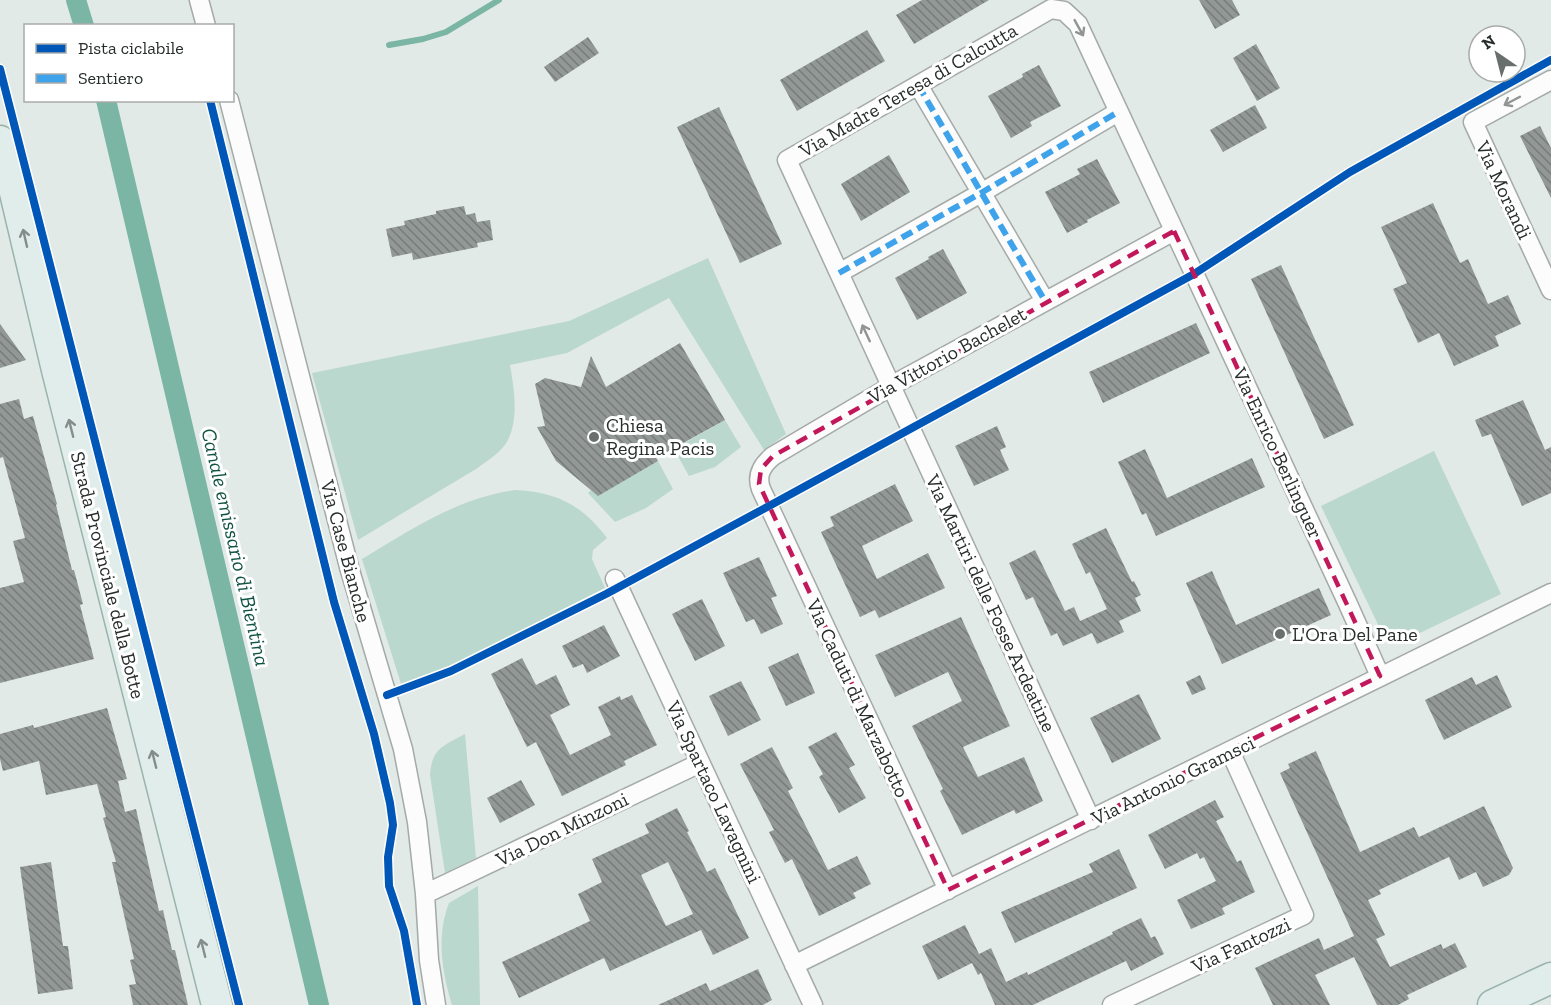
<svg xmlns="http://www.w3.org/2000/svg" width="1551" height="1005" font-family="'Zilla Slab',serif">
<style>
.green{fill:#bad8ce}
.lines{fill:none;stroke-linecap:round;stroke-linejoin:round}
.stream{stroke:#7bb6a4;stroke-width:6}
.canal{stroke:#7bb6a4;stroke-width:20}
.building{fill:url(#building-back-hatch);fill-rule:evenodd}
.street-casing{stroke:#a4aaa8;stroke-width:21}
.primary-casing{stroke:#9ab3ac;stroke-width:33}
.street{stroke:#fbfcfb;stroke-width:18}
.primary{stroke:#e0edea;stroke-width:30}
.quiet{stroke:#3ea3eb;stroke-width:6;stroke-dasharray:12 6;stroke-linecap:butt}
.cycleway-casing{stroke:#fff;stroke-width:11}
.cycleway{stroke:#0057b8;stroke-width:8}
.oneway{stroke:#919493}
.oneway2{stroke:#848d8a}
.marked{fill:none;stroke:#c2185b;stroke-width:4.5;stroke-dasharray:12 8;stroke-linejoin:round}
.poi-dot{fill:#686f6d;stroke:#fff;stroke-width:2}
.labels{text-anchor:middle;dominant-baseline:central;stroke-width:6;stroke-linejoin:round;paint-order:stroke}
.street-label{font-size:20px;fill:#272d2b;stroke:#fff}
.poi-label{font-size:20px;fill:#272d2b;stroke:#fff;text-anchor:start}
.water-label{font-size:21px;font-style:italic;fill:#115443;stroke:#fff}
</style>
<defs>
<pattern id="building-back-hatch" width="6" height="6" patternUnits="userSpaceOnUse" patternTransform="scale(1.5)"><rect width="6" height="6" fill="#929896"/><path d="M-1 5l2 2M0 0l6 6M5-1l2 2" fill="none" stroke="#777c7b"/></pattern>
</defs>
<rect width="100%" height="100%" fill="#e2eae7"/>
<path class="green" d="M708,258L786,434L764,450L669,298L567,353L510,365C514,388 519,418 508,440C502,452 487,461 476,469L358,540L312,373L569,321Z
M725,420L741,447L715,467L689,476L674,449Z
M1434,451L1501,594L1397,644H1390L1385,639L1321,506Z
M658,461L673,489L646,508L615,522L588,493L591,490L598,495Z
M515,490C557,492 582,505 607,538L593,550L592,559L605,588L451,666L401,684L362,559C412,529 456,499 515,490Z
M465,734L476,858L445,873L430,775C432,748 443,746 465,734Z
M478,886L480,1005H452C442,972 436,936 449,903Z"/>
<g class="lines">
<path class="stream" d="M389,45L423,39L446,32L499,0"/>
<path class="canal" d="M76,0L84,26
M106,100L319,1005"/>
</g>
<path class="building" d="M922,0H989L914,44L896,15Z
M1199,0H1232L1240,15L1215,29Z
M867,30L885,61L797,111L780,80Z
M588,37L599,53L555,82L544,67Z
M1256,44L1280,88L1257,101L1233,58Z
M1039,65L1061,106L1030,122L1032,126L1011,138L988,96L1023,77L1022,74Z
M1255,105L1267,128L1223,152L1210,130Z
M719,107L782,244L740,263L677,127Z
M1540,126L1551,148V198L1520,136Z
M889,155L910,192L861,221L841,184Z
M1097,159L1120,203L1087,220L1088,222L1067,233L1045,192L1080,174L1077,169Z
M1433,203L1460,263L1468,259L1488,304L1508,295L1521,324L1495,336L1499,346L1454,366L1439,333L1418,343L1393,289L1407,283L1381,227Z
M464,206L466,215L475,213L477,222L490,220L493,240L477,243L478,247L413,260L412,253L392,257L386,229L405,225L404,221L436,214V211Z
M943,249L967,293L917,320L895,278L929,259L928,257Z
M1281,265L1354,425L1324,439L1251,279Z
M1196,323L1210,353L1103,403L1089,372Z
M0,324L26,360L0,368Z
M680,343L725,420L656,458L658,461L598,496L556,461L537,427L545,426L535,384L545,378L581,387L591,356L606,387Z
M19,399L24,419L33,416L57,504L56,505L72,570H74L83,604L80,605L94,659L0,683V588L24,582L13,541L25,538L3,457L0,458V404Z
M1523,400L1545,450L1551,447V493L1522,506L1491,434L1482,437L1475,420Z
M997,426L1006,447L1000,450L1009,470L974,486L955,446Z
M1145,449L1167,498L1252,458L1265,487L1156,536L1146,513L1142,515L1118,462Z
M895,484L913,521L862,546L877,579L928,553L945,588L879,618L875,610L860,617L821,532L834,526L830,517Z
M1106,528L1132,582L1134,581L1141,595L1135,598L1141,611L1119,621L1124,632L1097,644L1092,633L1063,646L1057,633L1051,636L1033,597L1026,600L1009,563L1035,550L1065,611L1074,607L1080,621L1107,609L1090,572L1086,574L1072,544Z
M759,557L777,596L771,598L783,624L761,634L754,619L746,622L723,573Z
M1212,571L1236,625L1319,588L1331,615L1222,664L1186,583Z
M702,599L725,646L695,661L672,614Z
M961,617L1010,726L963,747L978,777L1024,757L1043,801L1016,814L1014,810L962,835L940,791L943,789L912,726L962,701L948,672L895,697L875,655Z
M604,625L620,656L587,673L583,664L573,668L562,646Z
M798,653L815,693L786,706L768,667Z
M522,658L536,685L556,675L570,705L550,715L570,755L611,735L598,707L620,696L621,700L632,695L657,745L624,761L626,765L562,796L536,742L527,747L491,674Z
M1200,675L1206,689L1192,695L1186,682Z
M1497,675L1512,707L1444,740L1425,700L1472,677L1476,685Z
M741,681L761,720L728,736L709,696Z
M1139,694L1161,739L1112,763L1090,718Z
M107,708L127,779L118,781L125,812L136,809L159,911L163,910L172,950H175L188,1005H133L129,985L136,984L130,960L134,959L112,862H116L103,818L106,817L97,784L46,795L39,761L3,771L0,759V734L33,725L34,728Z
M836,732L855,765L849,768L866,798L839,813L819,777L823,774L808,747Z
M772,747L793,788L788,791L828,870L857,856L871,884L853,893L856,898L819,916L792,859L785,863L769,832L774,830L740,764Z
M1316,751L1360,852L1414,827L1419,837L1484,806L1513,868L1509,875L1483,887L1476,872L1459,880L1449,857L1379,890L1381,894L1368,900L1385,935L1376,939L1390,967L1441,944L1443,949L1455,943L1467,967L1407,995L1409,999L1398,1005H1377L1354,957L1315,975L1330,1005H1273L1255,968L1319,938L1324,950L1354,936L1280,773L1290,768L1288,764Z
M521,780L535,805L500,823L487,798Z
M1215,800L1224,817L1216,821L1237,862L1241,860L1255,892L1222,908L1225,914L1191,929L1177,900L1216,881L1204,857L1200,859L1197,853L1165,869L1148,835Z
M677,808L689,831L687,832L707,872L715,868L749,938L713,955L701,930L610,971L604,958L519,998L502,962L590,921L578,894L602,882L592,859L649,833L645,824ZM668,862L693,914L666,926L641,875Z
M1119,849L1137,888L1015,943L1001,912L1093,872L1089,864Z
M51,862L63,946H68L73,989L38,994L20,867Z
M1141,918L1151,938L1155,936L1164,954L1131,971L1126,961L1033,1005H995L981,973L978,975L972,963L938,980L922,946L965,925L979,954L991,948L1006,982L1027,972L1028,975L1113,934L1112,932Z
M758,969L772,1000L763,1005H658L706,983L710,991Z"/>
<g class="lines">
<defs>
<path id="street" d="M199,0L206,26
M1551,80L1473,122L1551,290
M918,85L1045,301
M229,100L349,567L403,749L417,822L425,894L429,960L436,1005
M839,273L981,193L1118,112
M615,579L813,1005
M1091,820L787,160L1051,9L1064,11L1078,24L1348,604L1380,676
M948,890L761,489C756,475 762,465 773,456L900,381L1174,231
M425,894L700,763
M794,965L1551,593
M1112,1005L1304,915L1230,751"/>
<path id="primary" d="M0,141L12,180L57,370L217,1005
M1493,1005L1551,978"/>
</defs>
<use href="#street" class="street-casing"/>
<use href="#primary" class="primary-casing"/>
<use href="#street" class="street"/>
<use href="#primary" class="primary"/>
<path class="quiet" d="M918,85L1045,301
M839,273L981,193L1118,112"/>
<defs>
<path id="cycleway" d="M0,69L239,1005
M210,100L334,602L374,734L390,803L393,825L388,857L389,886L404,931L417,1005
M387,695L451,671L606,594L769,506L1194,274L1350,172L1551,60"/>
</defs>
<use href="#cycleway" class="cycleway-casing"/>
<use href="#cycleway" class="cycleway"/>
</g>
<defs><path id="oneway-shaft" d="M-6 0H5M1.5-3L5.5 0L1.5 3" fill="none" stroke-width="1.6" stroke-linecap="round" stroke-linejoin="round" transform="scale(1.5)"/></defs>
<g class="oneway">
<use href="#oneway-shaft" transform="translate(1079 28) rotate(61)"/>
<use href="#oneway-shaft" transform="translate(1512 101) rotate(152)"/>
<use href="#oneway-shaft" transform="translate(866 333) rotate(-115)"/>
</g>
<g class="oneway2">
<use href="#oneway-shaft" transform="translate(25 238) rotate(-103)"/>
<use href="#oneway-shaft" transform="translate(71 428) rotate(-104)"/>
<use href="#oneway-shaft" transform="translate(154 759) rotate(-104)"/>
<use href="#oneway-shaft" transform="translate(203 948) rotate(-104)"/>
</g>
<path class="marked" d="M1174,231L1380,676L948,890L759,484L761,469L773,456Z"/>
<g class="poi-dot">
<circle cx="594" cy="437" r="6"/>
<circle cx="1280" cy="634" r="6"/>
</g>
<g class="labels">
<g class="street-label">
<text transform="translate(908 90) rotate(-30)">Via Madre Teresa di Calcutta</text>
<text transform="translate(1504 190) rotate(65)">Via Morandi</text>
<text transform="translate(947 355) rotate(-29)">Via Vittorio Bachelet</text>
<text transform="translate(1278 453) rotate(65)">Via Enrico Berlinguer</text>
<text transform="translate(346 551) rotate(75)">Via Case Bianche</text>
<text transform="translate(108 575) rotate(76)">Strada Provinciale della Botte</text>
<text transform="translate(991 603) rotate(65)">Via Martiri delle Fosse Ardeatine</text>
<text transform="translate(858 698) rotate(65)">Via Caduti di Marzabotto</text>
<text transform="translate(1173 780) rotate(-26)">Via Antonio Gramsci</text>
<text transform="translate(714 792) rotate(65)">Via Spartaco Lavagnini</text>
<text transform="translate(562 829) rotate(-26)">Via Don Minzoni</text>
<text transform="translate(1241 945) rotate(-25)">Via Fantozzi</text>
</g>
<g class="poi-label">
<text x="606" y="425">Chiesa<tspan x="606" dy="23">Regina Pacis</tspan></text>
<text x="1292" y="634">L'Ora Del Pane</text>
</g>
<g class="water-label">
<text transform="translate(236 547) rotate(77)">Canale emissario di Bientina</text>
</g>
</g>
<rect x="24" y="24" width="210" height="78" fill="#ffffff" stroke="#a9abaa" stroke-width="1.5"/>
<rect x="36" y="44" width="30" height="9" fill="#0057b8" stroke="#a9abaa" stroke-width="1.5"/>
<text x="78" y="54" font-size="18" fill="#272d2b">Pista ciclabile</text>
<rect x="36" y="74" width="30" height="9" fill="#3ea3eb" stroke="#a9abaa" stroke-width="1.5"/>
<text x="78" y="84" font-size="18" fill="#272d2b">Sentiero</text>
<g transform="translate(1497 54) rotate(325)"><circle r="28" fill="#ffffff" stroke="#a9abaa" stroke-width="1.5"/>
<path d="M0-4.5L10 22L0 15L-10 22Z" fill="#686f6d"/>
<text y="-9" font-size="16" font-weight="bold" text-anchor="middle" fill="#272d2b">N</text>
</g>
</svg>
